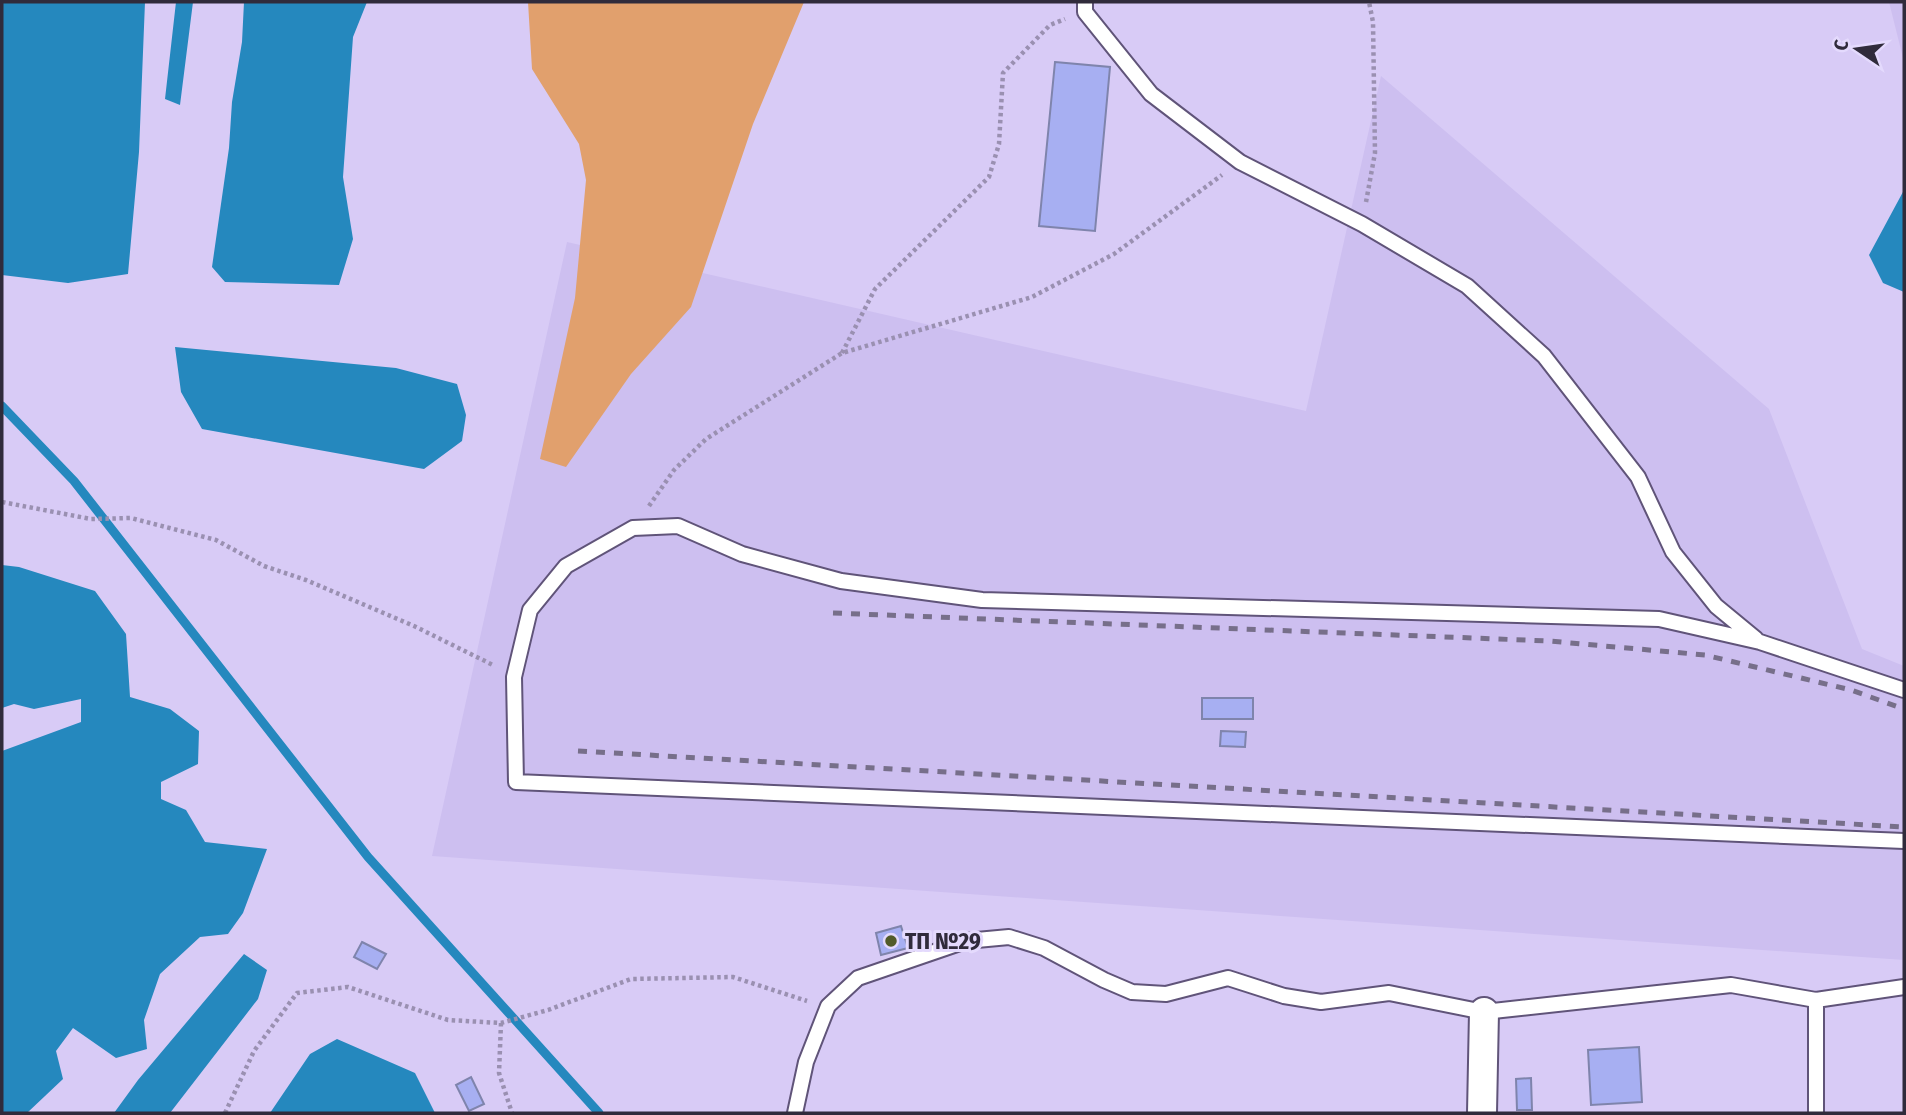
<svg xmlns="http://www.w3.org/2000/svg" width="1906" height="1115" font-family="'Fira Sans Condensed',sans-serif">
<style>
.built{fill:#cdbff0}
.green{fill:#e1a06d}
.water{fill:#2588be}
.lines{fill:none;stroke-linecap:round;stroke-linejoin:round}
.stream{stroke:#2588be;stroke-width:9}
.building{fill:#a7aff2;stroke:#7f84ac;stroke-width:2}
.service-casing{stroke:#605479;stroke-width:18}
.minor-casing{stroke:#605479;stroke-width:32}
.path{stroke:#9a90b1;stroke-width:4.5;stroke-dasharray:3.5 3.5;stroke-linecap:butt}
.service{stroke:#fff;stroke-width:14}
.minor{stroke:#fff;stroke-width:28}
.rail{stroke:#776f8a;stroke-width:5;stroke-dasharray:9 9;stroke-linecap:butt}
.poi-dot{fill:#525b2a;stroke:#e4dafd;stroke-width:2.5}
.labels{text-anchor:middle;dominant-baseline:central;stroke-width:6;stroke-linejoin:round;paint-order:stroke}
.poi-label{font-size:23px;font-weight:bold;fill:#302b3b;stroke:#e4dafd;text-anchor:start}
</style>
<rect width="100%" height="100%" fill="#d8cbf6"/>
<path class="built" d="M1889,2H1904V62Z
M1381,76L1769,409L1862,649L1904,666V960L432,856L567,242L1306,411Z"/>
<path class="green" d="M528,2H804L753,124L691,307L631,374L566,467L540,459L575,298L586,180L579,144L532,69Z"/>
<path class="water" d="M2,2H145L139,152L128,274L68,283L2,275Z
M176,2H193L180,105L165,99Z
M244,2H367L353,37L343,177L353,239L339,285L225,282L212,267L229,148L232,102L242,42Z
M1904,190V292L1883,283L1869,255Z
M175,347L396,368L457,384L466,415L462,441L424,469L202,429L181,392Z
M2,565L19,567L95,591L126,634L130,697L170,709L199,731L198,764L161,782V799L186,810L205,842L267,849L243,913L228,934L200,937L160,974L144,1020L147,1049L116,1058L73,1028L56,1051L63,1079L27,1113H2V751L81,722V699L34,709L14,704L2,708Z
M244,954L267,970L258,999L170,1113H114L138,1080Z
M337,1039L415,1073L435,1113H270L310,1054Z"/>
<g class="lines">
<path class="stream" d="M2,406L74,481L368,857L599,1113"/>
</g>
<path class="building" d="M1055,62L1110,67L1095,231L1039,226Z
M1202,698H1253V719H1202Z
M1221,731L1246,732L1245,747L1220,746Z
M901,926L908,948L881,955L876,933Z
M362,942L386,954L377,969L354,957Z
M1639,1047L1642,1102L1591,1105L1588,1050Z
M471,1077L484,1104L469,1111L456,1085Z
M1531,1078L1532,1110H1517L1516,1079Z"/>
<g class="lines">
<defs>
<path id="service" d="M1085,2V12L1151,94L1240,162L1362,224L1467,286L1544,356L1638,477L1673,552L1716,606L1756,639
M1904,690L1760,642L1659,619L982,600L841,581L742,554L678,526L633,528L566,566L530,610L514,677L516,782L1904,841
M1816,1000V1113
M795,1113L806,1062L828,1006L858,978L966,941L1009,937L1044,948L1104,980L1132,992L1166,994L1228,978L1284,996L1321,1002L1389,993L1484,1012L1731,985L1816,1000L1904,987"/>
<path id="minor" d="M1482,1113L1484,1012"/>
</defs>
<use href="#service" class="service-casing"/>
<use href="#minor" class="minor-casing"/>
<path class="path" d="M1366,202L1375,153L1373,22L1369,2
M842,353L875,289L989,177L999,144L1003,73L1050,25L1065,19
M2,502L91,519L131,518L216,540L264,566L306,580L414,626L495,666
M649,506L674,470L706,439L842,353L1032,297L1114,254L1222,175
M501,1023L499,1073L512,1113
M225,1113L254,1051L297,993L348,987L448,1020L501,1023L548,1010L631,979L733,977L807,1001"/>
<use href="#service" class="service"/>
<use href="#minor" class="minor"/>
<path class="rail" d="M833,613L1549,641L1705,655L1851,690L1904,709
M578,751L1904,827"/>
</g>
<circle class="poi-dot" cx="891" cy="941" r="7"/>
<g class="labels">
<g class="poi-label">
<text x="905" y="941">ТП №29</text>
</g>
</g>
<rect width="1906" height="1115" fill="none" stroke="#302b3b" stroke-width="7"/>
<g transform="translate(1857 49) rotate(283)" stroke="#e4dafd" stroke-width="5" paint-order="stroke">
<path d="M0-5L12 26L0 18L-12 26Z" fill="#302b3b"/>
<text y="-10" font-size="19" font-weight="bold" text-anchor="middle" fill="#302b3b">С</text>
</g>
</svg>
